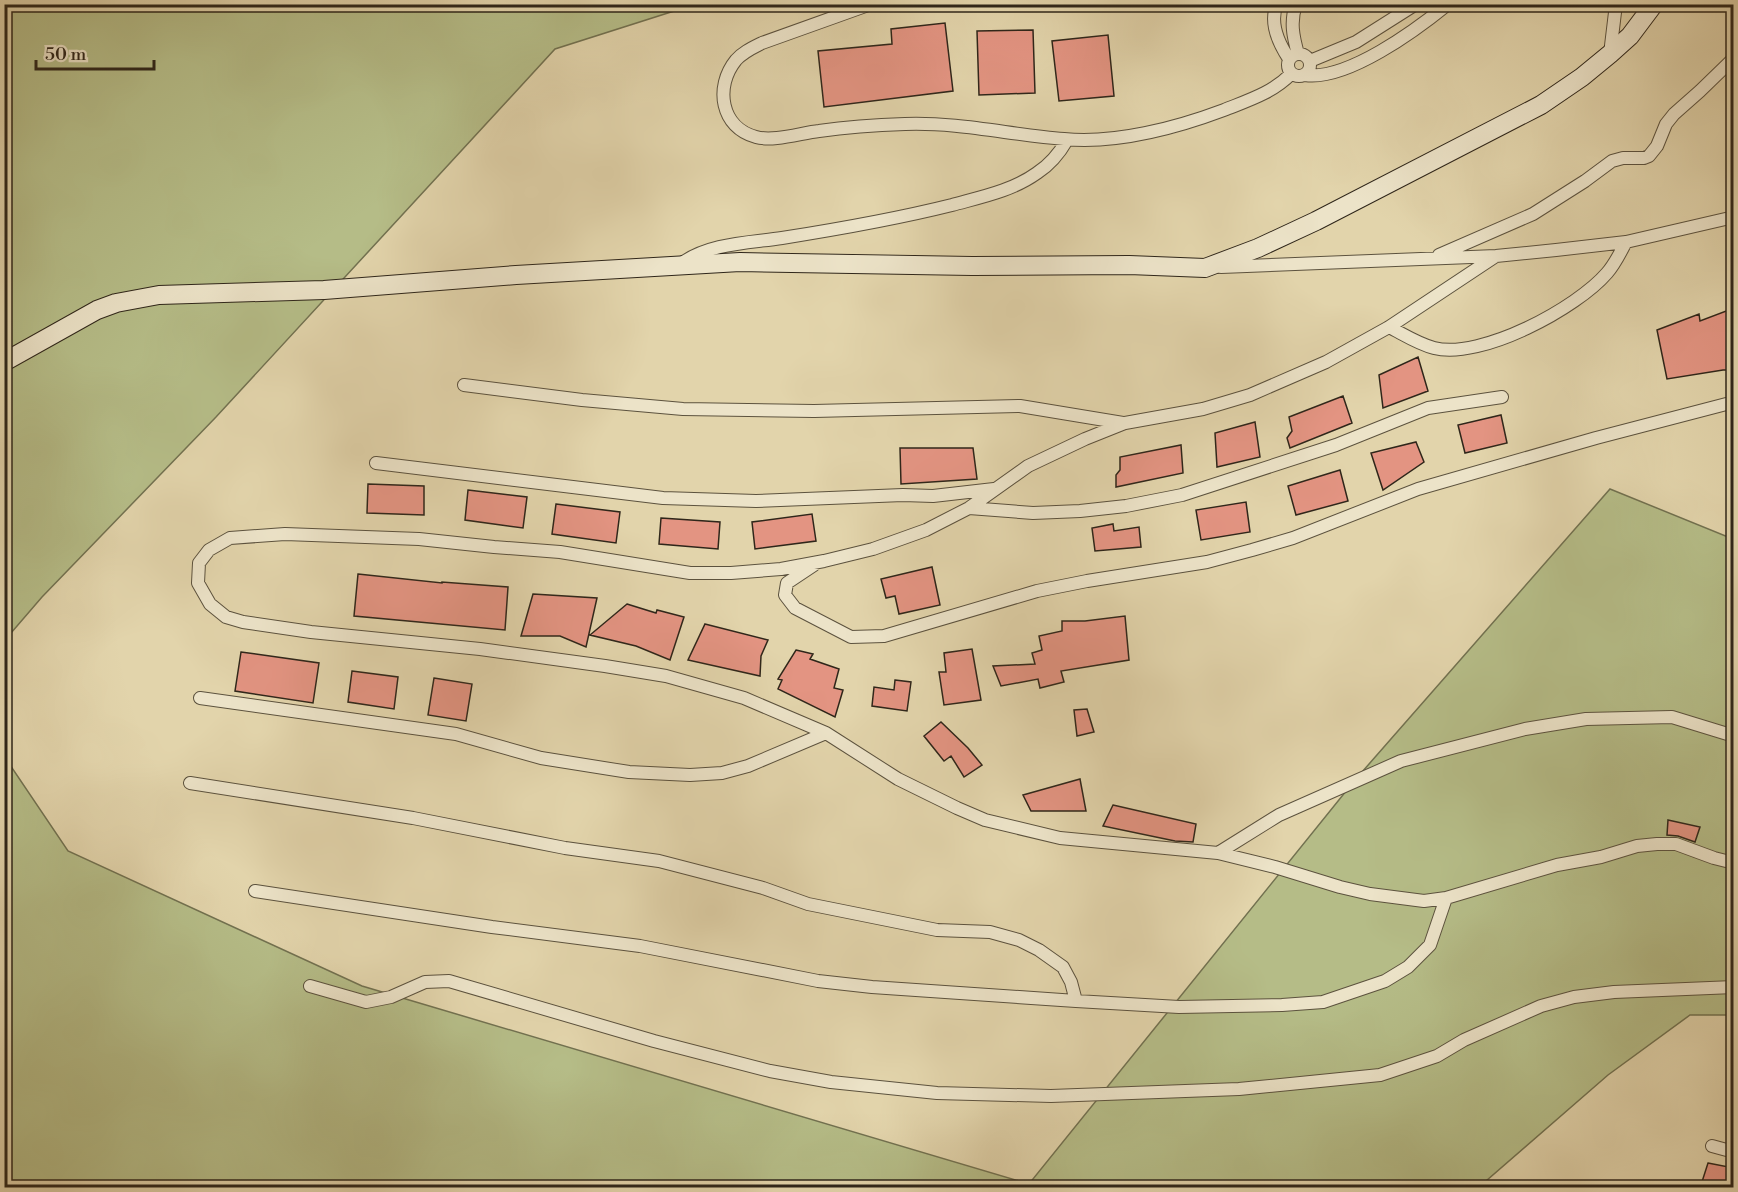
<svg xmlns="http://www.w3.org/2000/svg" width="1738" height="1192" font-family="'Libre Bodoni',serif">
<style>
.green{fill:#b5bc87;stroke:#727150;stroke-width:1.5}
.building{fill:#e39482;stroke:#2f261a;stroke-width:1.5}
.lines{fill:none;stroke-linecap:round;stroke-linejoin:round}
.street-casing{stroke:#5c523e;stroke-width:14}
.secondary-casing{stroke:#2f261a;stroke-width:20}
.street{stroke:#ece3c8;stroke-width:12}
.secondary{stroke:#ece3c8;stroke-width:18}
</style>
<rect width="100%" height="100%" fill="#e2d4ab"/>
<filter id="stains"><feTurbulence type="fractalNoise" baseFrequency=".00333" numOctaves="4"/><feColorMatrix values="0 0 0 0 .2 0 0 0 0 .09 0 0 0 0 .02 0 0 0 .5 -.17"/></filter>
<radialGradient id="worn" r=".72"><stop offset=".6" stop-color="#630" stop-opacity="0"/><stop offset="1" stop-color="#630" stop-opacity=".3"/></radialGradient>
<path class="green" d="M5,5H693L555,49L216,417L42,597L5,640Z
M1610,489L1733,539V1015H1690L1608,1075L1479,1187H5L4,756L68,851L362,986L1029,1184L1355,780Z"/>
<path class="building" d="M945,23L953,91L824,107L818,51L892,44L891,29Z
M1033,30L1035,93L979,95L977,31Z
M1108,35L1114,96L1059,101L1052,41Z
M1734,308V370H1723L1667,379L1657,330L1699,314L1700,321Z
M1418,357L1428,391L1383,408L1379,375Z
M1343,396L1352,423L1290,448L1287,438L1292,431L1289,417Z
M1501,415L1507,443L1465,453L1458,425Z
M1255,422L1260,457L1217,467L1215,433Z
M1416,442L1424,462L1383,490L1371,453Z
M1181,445L1183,473L1116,487V475L1120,470V457Z
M900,448H973L977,479L901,484Z
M1340,470L1348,501L1296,515L1288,486Z
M368,484L424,486V515L367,513Z
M468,490L527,497L523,528L465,520Z
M1246,502L1250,532L1201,540L1196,510Z
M556,504L620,512L616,543L552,534Z
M812,514L816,541L755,549L752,522Z
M661,518L720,522L718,549L659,544Z
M1113,524L1114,531L1139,527L1141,547L1095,551L1092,528Z
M932,567L940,605L899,614L895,596L886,598L881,579Z
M358,574L442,583V582L508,587L505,630L354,616Z
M533,594L597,598L586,647L560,636H521Z
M627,604L656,613L657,610L684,617L670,660L636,646L590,635Z
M1125,616L1129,660L1061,671L1064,682L1040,688L1038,679L1001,686L993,666L1035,664L1032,653L1042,650L1039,636L1062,631V621H1085Z
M705,624L768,640L761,656L760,676L688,660Z
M972,649L981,700L944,705L939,672H946L944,653Z
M796,650L813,654L810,659L839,669L834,688L843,690L835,717L778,689L782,680L778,679Z
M241,652L319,663L313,703L235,691Z
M352,671L398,677L394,709L348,702Z
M434,678L472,684L466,721L428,715Z
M895,680L911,682L907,711L872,706L874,687L894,690Z
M1087,709L1094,732L1077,736L1074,710Z
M941,722L968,748L982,765L964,777L951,756L944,761L924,736Z
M1080,779L1086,811H1031L1023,795Z
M1113,805L1196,824L1193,842L1175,841L1103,826Z
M1668,820L1700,827L1695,842L1678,836L1667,835Z
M1708,1163L1734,1168V1188H1700Z"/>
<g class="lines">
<defs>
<path id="street" d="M871,4L762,43C752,48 743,52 736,60C714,87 721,128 756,137C773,142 801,133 819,131C848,127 877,125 905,124C959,122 1011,135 1064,139C1115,144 1176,128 1224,110C1249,100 1272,93 1291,74
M1277,4C1269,23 1279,44 1289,59
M1296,4C1290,22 1293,36 1298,54
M1288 65a11 11 0 1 1 22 0a11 11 0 1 1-22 0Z
M1610,54L1616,4
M1310,61L1356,42L1416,4
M1305,75C1347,81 1416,30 1448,4
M1439,255L1533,214L1585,181L1612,161L1623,158H1644L1649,156L1657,146L1666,124L1674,114L1700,91L1734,58
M1496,256L1389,327L1326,362L1250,395L1203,409L1125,423L1085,439L1028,466L969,508L926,530L873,549L824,561L781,569L731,573H690L560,552L494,547L419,539L285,534L230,538L209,550L199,563L198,583L210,604L226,617L243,622L311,632L480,649L605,666L666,676L744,698L826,733L898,779L957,808L985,820L1060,838L1218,853L1275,867L1340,887L1370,894L1424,901L1446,898L1557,865L1601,857L1637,846L1657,844H1676L1714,858L1734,863
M682,263C710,243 749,243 782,238C839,229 896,219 952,205C981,197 1012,191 1037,173C1051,164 1059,154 1067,140
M1221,267L1496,256L1556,250L1626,242L1734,217
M1389,327C1403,334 1418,344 1434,348C1481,360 1577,308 1607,273C1615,264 1620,253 1626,242
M464,385L582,400L683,409L814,411L1020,406L1123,423
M376,463L663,498L756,501L903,495L933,496L994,489
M969,508L1033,513L1080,511L1126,506L1182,495L1336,445L1428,408L1502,397
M814,565L787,583L785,595L795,608L851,637L884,636L1037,591L1087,581L1207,562L1252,550L1293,538L1418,489L1596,438L1734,402
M200,698L456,734L541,758L629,772L690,775L722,773L748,766L826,733
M190,783L413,818L565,848L659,861L763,888L808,904L937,930L990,932L1019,940L1039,950L1063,967L1071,982L1076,1001L1179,1007L1282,1005L1323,1002L1385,981L1408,967L1430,945L1446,898
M1218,853L1279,815L1401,761L1525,729L1586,719L1672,717L1734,736
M255,891L492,927L640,946L818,981L872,987L1076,1001
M310,986L366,1002L391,997L425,982L449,981L654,1041L770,1071L831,1082L937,1093L1051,1096L1239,1089L1380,1075L1437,1056L1464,1040L1541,1006L1574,997L1614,992L1734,987
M1712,1146L1734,1152"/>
<path id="secondary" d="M4,362L97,310L116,303L159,295L324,290L516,275L740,262L972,266L1129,265L1205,268L1258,248L1316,221L1541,105L1582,77L1610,54L1630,36L1654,4"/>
</defs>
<use href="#street" class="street-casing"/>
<use href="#secondary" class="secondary-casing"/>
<use href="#street" class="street"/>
<use href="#secondary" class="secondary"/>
</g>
<rect width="1738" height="1192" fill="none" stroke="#e2d4ab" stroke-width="24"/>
<rect x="6" y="6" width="1726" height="1180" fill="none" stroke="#2f261a" stroke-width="3"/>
<rect x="12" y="12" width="1714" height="1168" fill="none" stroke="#2f261a" stroke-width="1.5"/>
<path d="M36 60v9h118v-9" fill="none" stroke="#2f261a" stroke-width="3"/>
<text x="45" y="60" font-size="18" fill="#2f261a" stroke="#ece3c8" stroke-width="4.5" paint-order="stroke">50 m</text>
<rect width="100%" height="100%" filter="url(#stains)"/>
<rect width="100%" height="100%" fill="url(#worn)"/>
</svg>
